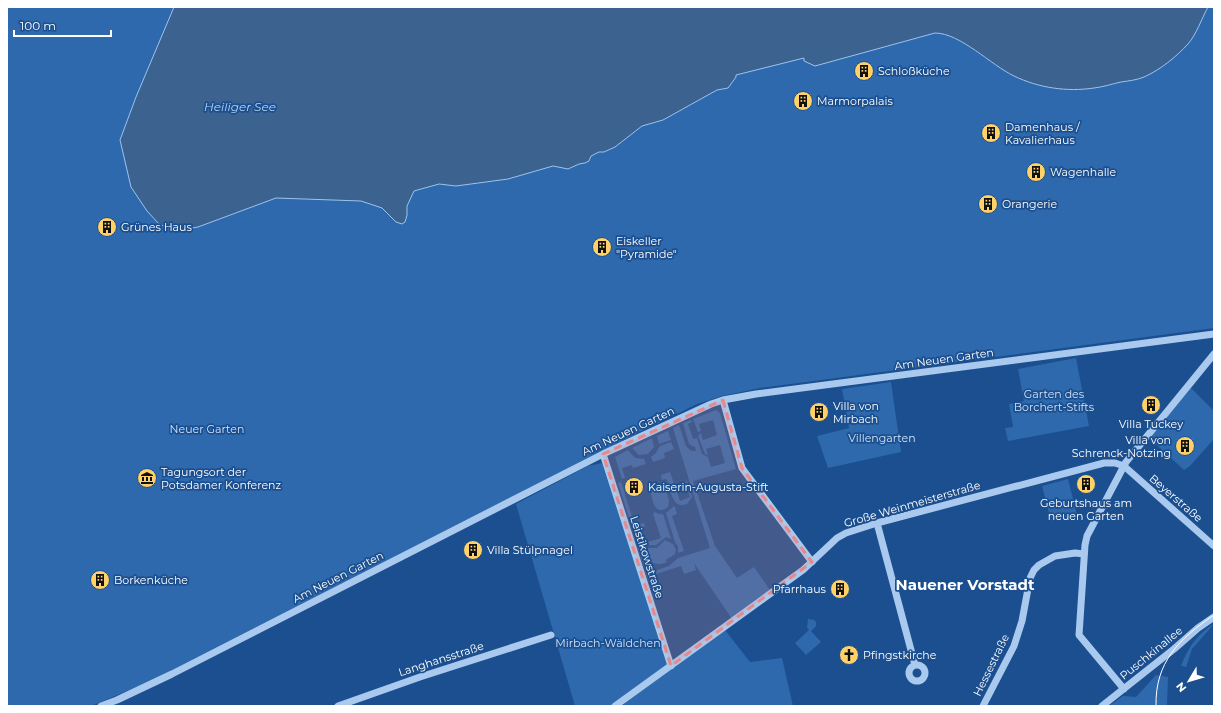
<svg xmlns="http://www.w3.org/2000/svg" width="1221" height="713" font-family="Montserrat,sans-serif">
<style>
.green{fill:#2e69ad}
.water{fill:#3c6290;stroke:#9cc4f0}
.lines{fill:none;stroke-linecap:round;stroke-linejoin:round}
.minor{stroke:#a9c9ee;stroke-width:7}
.tram{stroke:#fff;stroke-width:1}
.marked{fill:#e88989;fill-opacity:0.2;stroke:#e88989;stroke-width:3;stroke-dasharray:8 5;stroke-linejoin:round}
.labels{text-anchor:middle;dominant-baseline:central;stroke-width:3.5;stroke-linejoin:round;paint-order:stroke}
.poi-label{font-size:11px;fill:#fff;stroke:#1b4f8f;text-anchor:start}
.street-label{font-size:11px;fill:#fff;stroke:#1b4f8f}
.park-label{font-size:11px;fill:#cfe3fa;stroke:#1b4f8f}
.water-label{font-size:12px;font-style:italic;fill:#b5d3f5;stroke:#1b4f8f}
.district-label{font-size:15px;font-weight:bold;fill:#fff;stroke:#1b4f8f}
</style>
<rect width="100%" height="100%" fill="#1b4f8f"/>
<path class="green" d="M7,7H174L168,22L217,220L276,198L361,201L382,208L396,222L407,215V206L414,191L439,184L456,186L508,179L553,166L568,169L579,164L585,163L589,161L591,156L599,152H604L615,147L642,126L663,120L717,90L728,88L736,75L804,58L815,66L935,33H943L961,41L1013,76L1066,89L1094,88L1144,77L1189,43L1208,7H1214V328L760,388L722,396L697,404L601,451L168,674L91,706H7Z
M1076,358L1089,426L1008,441L1005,428L1013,427L1009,404L1024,401L1018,369Z
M891,382L901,452L828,468L817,436L849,428L842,389Z
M1191,388L1214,411V439L1190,466L1184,470L1149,438Z
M716,410L720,413L736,469L693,481L715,546L737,578L754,567L770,590L732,619L694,563L696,570L684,574L681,566L647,577L646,574L669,566L678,558L710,548L673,428L679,425L686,446L691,451H696L695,447L692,446L689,444L683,423L691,420L692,422L688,424L693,439L697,438L702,454L708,457L711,467L725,463L720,445L706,449L708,455L705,454L698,436L701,433L703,440L717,435L713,420L699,424L701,431L698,432L693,419Z
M668,431L671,440L659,444L657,436Z
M652,438L654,447L648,454L639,455L632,448Z
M671,442L674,449L664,453L665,458L653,462L651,457L656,453L660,446Z
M628,450L635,458L644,459L646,464L633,468L632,465L622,468L625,478L622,479L615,457Z
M602,463L667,665L615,706H575L516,504L588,466Z
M670,472L680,501L690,497L685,482L687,481L692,497L687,504C672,510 671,490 667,480L665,479L662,480L661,475Z
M1068,479L1077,515L1051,521L1042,486Z
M621,482L634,523L631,524L618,483Z
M659,486L666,490L669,501L668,507C656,516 653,503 651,494L653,488Z
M674,506L675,507L677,514L672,516L684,551L678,553V547L675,542L666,513Z
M655,512L659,514H663L671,539L666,537L656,545H649L646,546L642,542L636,525L644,523L645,527L640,529L645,543L661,538L653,514Z
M665,540L673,544L676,550L675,554L671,557H670L666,560L667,562C657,567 644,563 647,550L649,548H657Z
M641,543L645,549C641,556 646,563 653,566L652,568H649L647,564L644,566L637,544Z
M808,619L814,620L816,622V626L811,631L821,642L806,655L795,643L809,630L807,628Z
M1214,624L1192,649L1186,667L1181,666C1187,649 1198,633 1214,624Z
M725,630L750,662L782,658L793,706H625L624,704Z
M1156,675L1168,677L1167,706H1109L1123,696L1136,697Z"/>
<path class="water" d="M174,7H1208C1202,18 1196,35 1188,44C1176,57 1160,70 1144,77C1137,80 1128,81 1121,82C1112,84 1103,87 1094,88C1067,92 1039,88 1014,76C991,65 960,33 935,33L815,66L804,61V58L736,75V77L728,88L717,90L663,120L642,126L615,147L604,152H599L591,156L589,161L585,163L579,164L568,169L553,166L508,179L456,186L439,184L414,191L407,206V215L405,222L402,224L396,222L382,208L361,201L276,198L198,227L176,231L159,224L147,211L131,187L120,140L136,97Z"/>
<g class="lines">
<path class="minor" d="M723,400L742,468L812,562
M603,454L671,666
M877,523L915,665
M909 673a8 8 0 1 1 16 0a8 8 0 1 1-16 0Z
M1124,689L1079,635L1085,545L1087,536L1126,462L1214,354
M101,706L117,700L172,674L603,454L711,404L723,400L756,394L1214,334
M338,706L420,677L551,635
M615,706L803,570L837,538L846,533L877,523L1104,463H1115L1124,466L1214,546
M983,706L1014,646L1022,621L1030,578L1034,570L1039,565L1055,556L1075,553L1084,554
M1102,706L1174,649L1198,628L1214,617"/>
<path class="tram" d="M1156,706C1155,662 1179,639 1214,615"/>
</g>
<path class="marked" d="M723,400L742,468L812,562L671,666L603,454Z"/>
<defs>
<symbol id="building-disc" viewBox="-11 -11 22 22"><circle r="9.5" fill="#ffd166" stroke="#1b4f8f"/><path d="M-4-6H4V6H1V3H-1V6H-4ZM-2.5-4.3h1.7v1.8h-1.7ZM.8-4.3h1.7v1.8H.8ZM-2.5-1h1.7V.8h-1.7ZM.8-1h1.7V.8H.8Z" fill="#111"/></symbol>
<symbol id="museum-disc" viewBox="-11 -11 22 22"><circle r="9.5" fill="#ffd166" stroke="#1b4f8f"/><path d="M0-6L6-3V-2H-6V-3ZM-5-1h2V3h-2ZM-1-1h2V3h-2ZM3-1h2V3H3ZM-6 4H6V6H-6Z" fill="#111"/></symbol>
<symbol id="church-disc" viewBox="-11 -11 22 22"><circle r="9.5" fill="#ffd166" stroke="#1b4f8f"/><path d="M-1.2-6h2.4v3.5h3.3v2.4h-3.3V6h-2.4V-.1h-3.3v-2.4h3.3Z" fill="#111"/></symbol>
</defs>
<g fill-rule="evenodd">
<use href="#building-disc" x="853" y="60" width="22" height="22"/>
<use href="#building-disc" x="792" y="90" width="22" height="22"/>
<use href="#building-disc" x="980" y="122" width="22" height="22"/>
<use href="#building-disc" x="1025" y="161" width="22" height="22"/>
<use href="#building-disc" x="977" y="193" width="22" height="22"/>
<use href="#building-disc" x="96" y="216" width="22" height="22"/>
<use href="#building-disc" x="591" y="236" width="22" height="22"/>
<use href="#building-disc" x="1140" y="394" width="22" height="22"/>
<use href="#building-disc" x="808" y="401" width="22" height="22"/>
<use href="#building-disc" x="1174" y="435" width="22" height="22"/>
<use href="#museum-disc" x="136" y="467" width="22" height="22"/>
<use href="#building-disc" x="1075" y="473" width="22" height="22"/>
<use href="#building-disc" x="623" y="476" width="22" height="22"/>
<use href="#building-disc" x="462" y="539" width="22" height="22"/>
<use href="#building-disc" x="89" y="569" width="22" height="22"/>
<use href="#building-disc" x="829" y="578" width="22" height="22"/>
<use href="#church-disc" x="838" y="644" width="22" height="22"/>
</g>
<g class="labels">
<g class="poi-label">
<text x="878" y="71">Schloßküche</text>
<text x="817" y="101">Marmorpalais</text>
<text x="1005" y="127">Damenhaus /<tspan x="1005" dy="13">Kavalierhaus</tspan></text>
<text x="1050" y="172">Wagenhalle</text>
<text x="1002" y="204">Orangerie</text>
<text x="121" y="227">Grünes Haus</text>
<text x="616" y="241">Eiskeller<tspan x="616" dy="13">"Pyramide"</tspan></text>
<text x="833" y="406">Villa von<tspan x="833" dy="13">Mirbach</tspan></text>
<text x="1151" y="424" text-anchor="middle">Villa Tuckey</text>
<text x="1171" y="440" text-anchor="end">Villa von<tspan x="1171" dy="13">Schrenck-Notzing</tspan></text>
<text x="161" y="472">Tagungsort der<tspan x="161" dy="13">Potsdamer Konferenz</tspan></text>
<text x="648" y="487">Kaiserin-Augusta-Stift</text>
<text x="1086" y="503" text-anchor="middle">Geburtshaus am<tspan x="1086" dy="13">neuen Garten</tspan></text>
<text x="487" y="550">Villa Stülpnagel</text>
<text x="114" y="580">Borkenküche</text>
<text x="826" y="589" text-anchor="end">Pfarrhaus</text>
<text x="863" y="655">Pfingstkirche</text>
</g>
<g class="street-label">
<text transform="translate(944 359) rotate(-8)">Am Neuen Garten</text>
<text transform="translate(628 431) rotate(-25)">Am Neuen Garten</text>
<text transform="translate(1176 498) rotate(41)">Beyerstraße</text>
<text transform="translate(912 504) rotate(-16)">Große Weinmeisterstraße</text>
<text transform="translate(647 557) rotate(72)">Leistikowstraße</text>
<text transform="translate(338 577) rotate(-27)">Am Neuen Garten</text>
<text transform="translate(1151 653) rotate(-39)">Puschkinallee</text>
<text transform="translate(441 659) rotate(-18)">Langhansstraße</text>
<text transform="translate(991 665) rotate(-64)">Hessestraße</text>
</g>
<g class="park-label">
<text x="1054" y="394">Garten des<tspan x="1054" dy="13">Borchert-Stifts</tspan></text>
<text x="207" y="429">Neuer Garten</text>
<text x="882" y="438">Villengarten</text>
<text x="608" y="643">Mirbach-Wäldchen</text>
</g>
<g class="water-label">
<text x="240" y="106">Heiliger See</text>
</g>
<g class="district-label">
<text x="965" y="584">Nauener Vorstadt</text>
</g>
</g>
<rect width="1221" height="713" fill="none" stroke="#ffffff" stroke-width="16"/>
<g transform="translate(1189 681) rotate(232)" stroke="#1b4f8f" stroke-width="3" paint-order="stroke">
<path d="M0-3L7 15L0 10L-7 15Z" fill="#ffffff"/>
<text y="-6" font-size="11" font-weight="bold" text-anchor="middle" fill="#ffffff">N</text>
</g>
<path d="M14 30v6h97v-6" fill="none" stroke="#ffffff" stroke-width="2"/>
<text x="20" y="30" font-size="12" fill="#ffffff" stroke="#1b4f8f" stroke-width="3" paint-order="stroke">100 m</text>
</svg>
